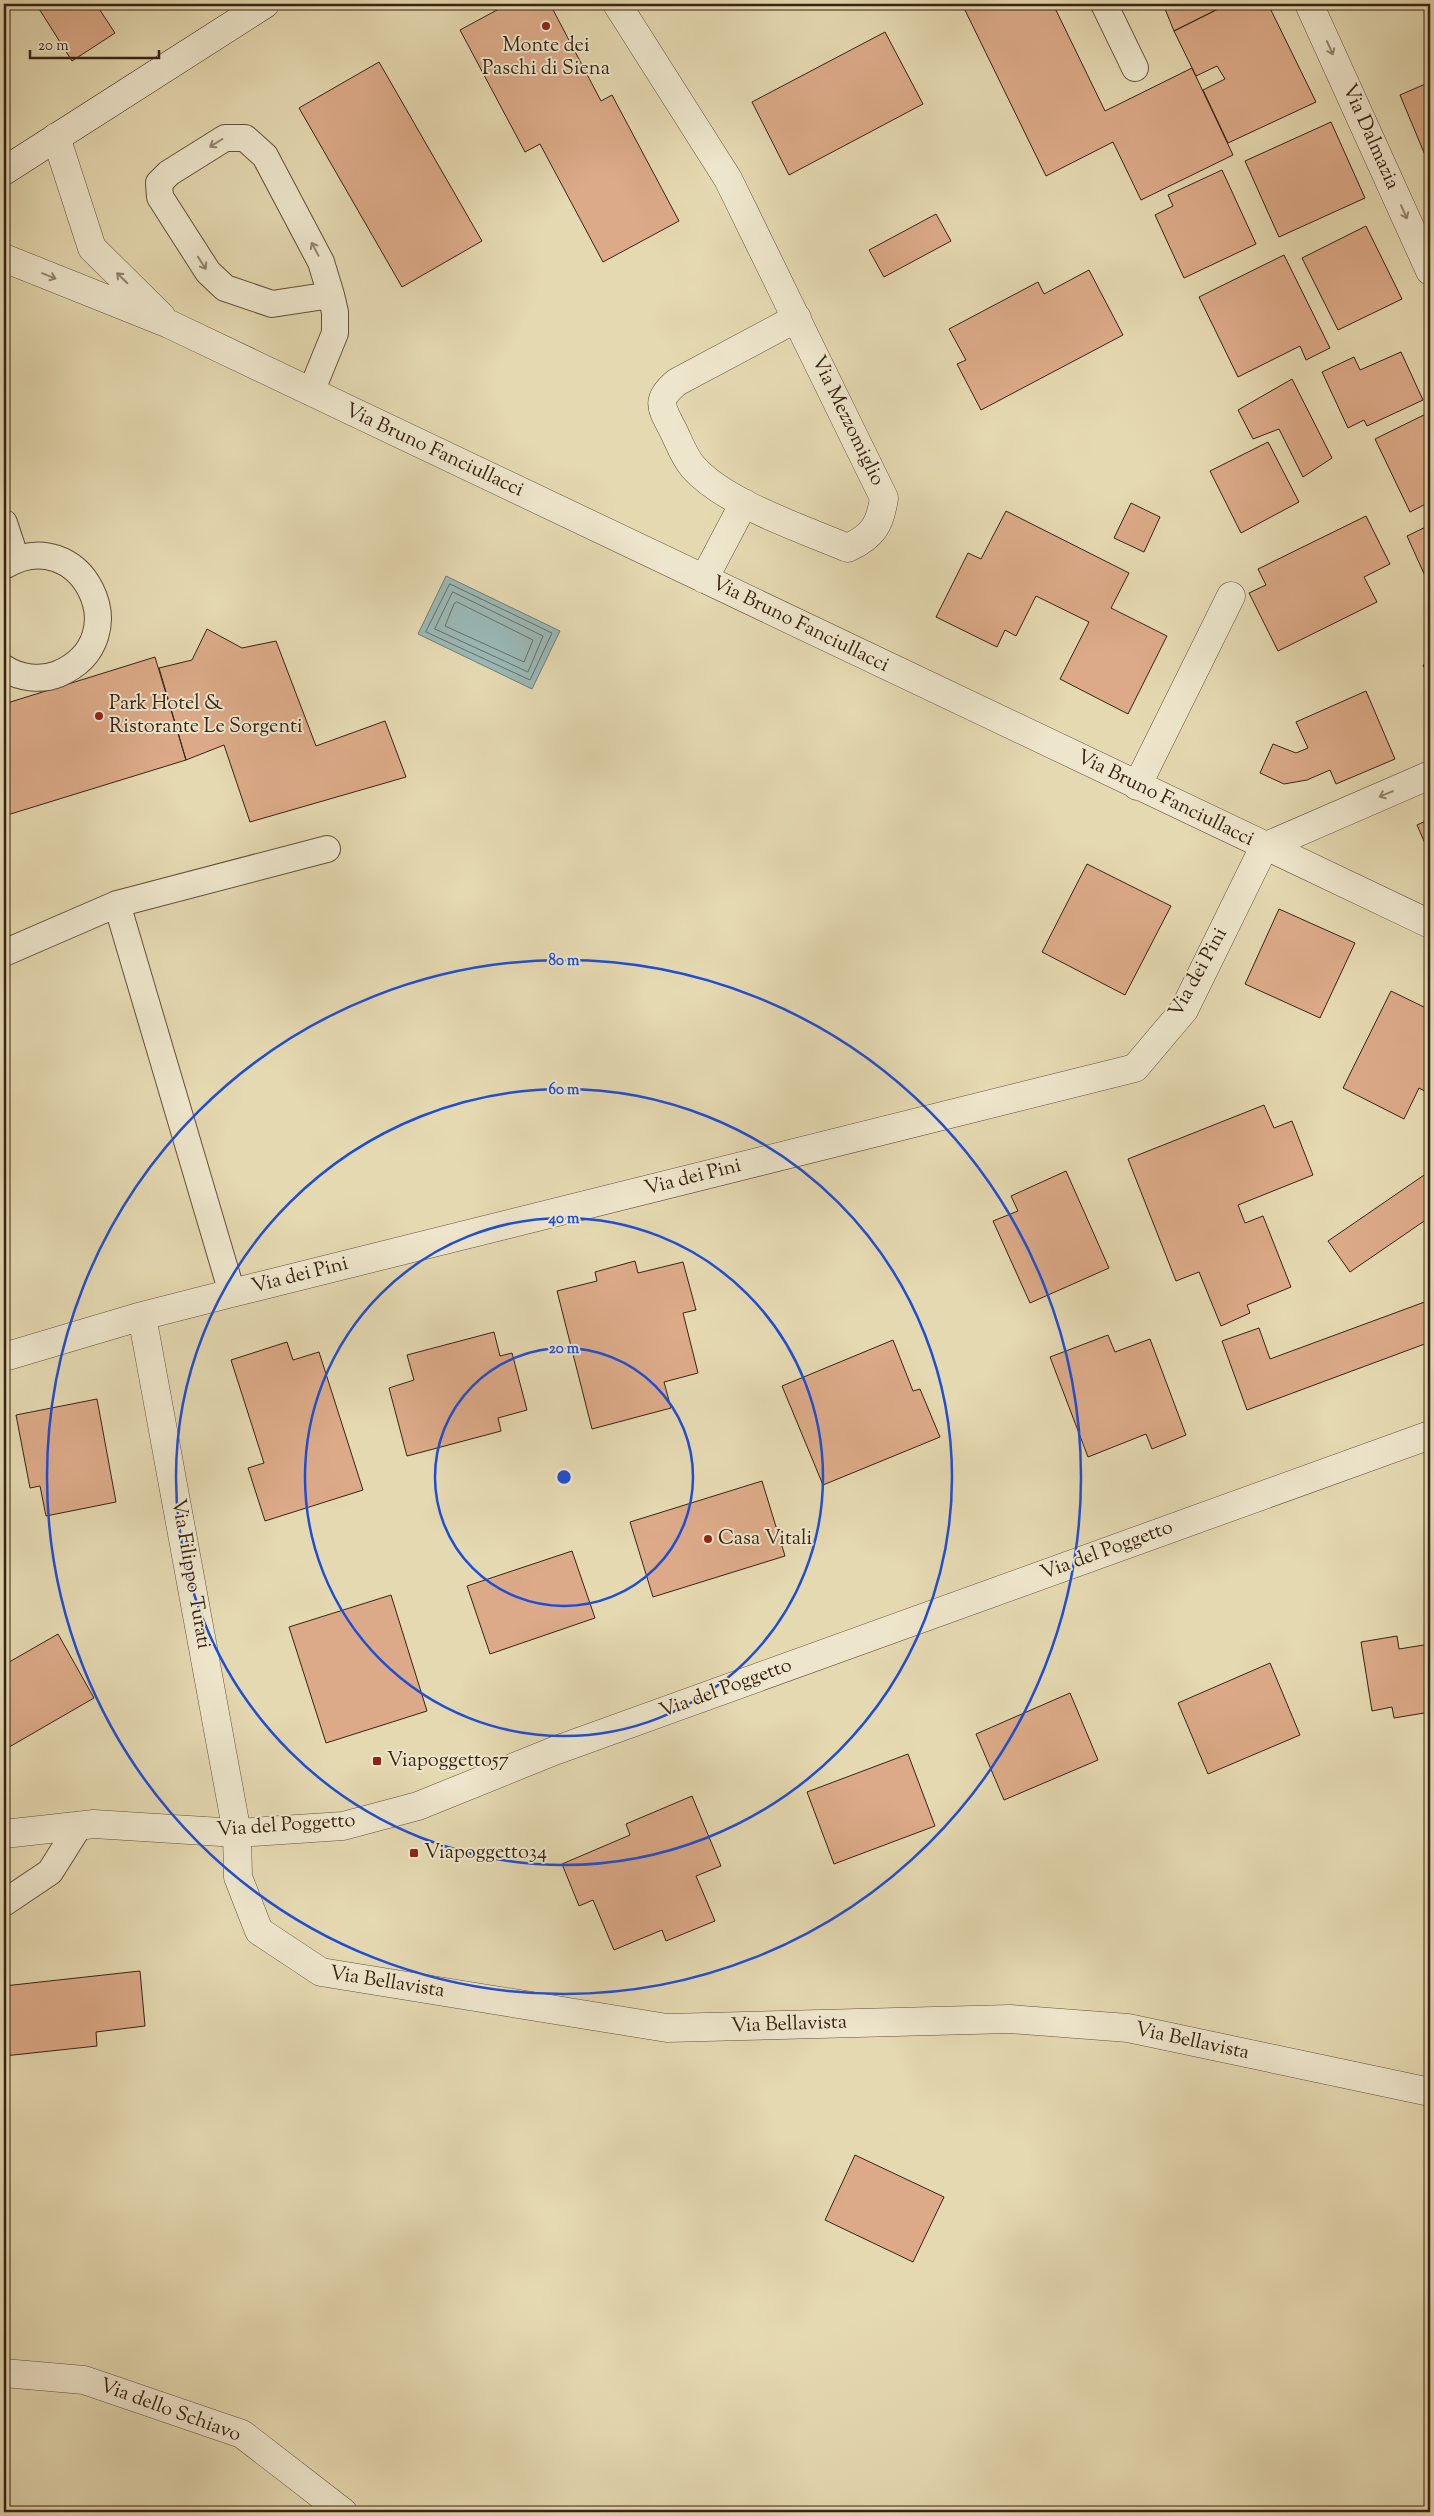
<svg xmlns="http://www.w3.org/2000/svg" width="1434" height="2516" font-family="'Sorts Mill Goudy',serif">
<style>
.water{fill:#9ab8b6;stroke:#727c74}
.lines{fill:none;stroke-linecap:round;stroke-linejoin:round}
.shore{stroke:#686e64;stroke-width:1}
.building{fill:#dcaa88;stroke:#372312}
.lane-casing{stroke:#62503a;stroke-width:28}
.street-casing{stroke:#62503a;stroke-width:29}
.secondary-casing{stroke:#372312;stroke-width:29}
.lane{stroke:#eee6cc;stroke-width:26}
.street{stroke:#eee6cc;stroke-width:28}
.secondary{stroke:#eee6cc;stroke-width:28}
.oneway{stroke:#92846f}
.ring{fill:none;stroke:#1d4ed8;stroke-width:2.5}
.poi-dot{fill:#8f2418;stroke:#eee6cc;stroke-width:2}
.labels{text-anchor:middle;dominant-baseline:central;stroke-width:4;stroke-linejoin:round;paint-order:stroke}
.poi-label{font-size:20px;fill:#372312;stroke:#eee6cc;text-anchor:start}
.street-label{font-size:20px;fill:#372312;stroke:#eee6cc}
.centre{fill:#1d4ed8;stroke:#eee6cc;stroke-width:2.5}
.ring-label{font-size:15px;text-anchor:middle;font-weight:bold;fill:#1d4ed8;stroke:#eee6cc;stroke-width:4;stroke-linejoin:round;paint-order:stroke}
</style>
<rect width="100%" height="100%" fill="#e5d9b1"/>
<filter id="stains"><feTurbulence type="fractalNoise" baseFrequency=".004" numOctaves="4"/><feColorMatrix values="0 0 0 0 .2 0 0 0 0 .09 0 0 0 0 .02 0 0 0 .5 -.17"/></filter>
<radialGradient id="worn" r=".72"><stop offset=".6" stop-color="#630" stop-opacity="0"/><stop offset="1" stop-color="#630" stop-opacity=".3"/></radialGradient>
<path class="water" d="M446,576L560,631L532,689L418,634Z"/>
<g class="lines">
<path class="shore" d="M450,584L552,633L530,680L426,632Z
M453,592L543,636L528,672L435,629Z
M457,602L533,640L524,662L445,626L454,604Z"/>
</g>
<path class="building" d="M36,4H96L115,33L72,61Z
M508,4H550L601,101L612,95L679,221L603,262L540,144L525,152L460,30Z
M962,4H1053L1105,111L1192,68L1233,155L1141,200L1113,142L1046,176Z
M1163,4H1228L1174,31Z
M1228,4H1268L1316,102L1228,143L1203,90L1225,79L1217,66L1196,76L1174,31Z
M885,32L923,104L789,175L752,102Z
M379,62L482,241L402,287L299,108Z
M1430,82V167L1400,95Z
M1331,122L1365,198L1279,237L1245,161Z
M1222,170L1256,244L1184,278L1155,215L1173,206L1168,195Z
M936,214L951,241L884,277L869,250Z
M1366,226L1402,299L1338,330L1302,258Z
M1284,255L1330,348L1306,360L1300,346L1238,377L1199,297Z
M1089,270L1123,335L981,410L957,364L966,360L949,329L1038,282L1044,294Z
M1401,352L1423,400L1367,426L1364,420L1348,428L1322,372L1354,357L1360,370Z
M1292,379L1332,458L1303,477L1279,429L1253,439L1238,410Z
M1430,412V502L1410,512L1375,439Z
M1268,442L1299,502L1241,533L1210,471Z
M1131,503L1160,517L1144,552L1114,538Z
M1006,511L1129,573L1111,608L1167,636L1128,714L1060,679L1089,622L1036,596L1016,636L1005,630L997,647L936,617L968,553L981,559Z
M1366,516L1390,564L1364,577L1377,602L1278,651L1249,593L1266,585L1258,569Z
M1430,525V587L1407,536Z
M207,629L242,648L276,641L316,746L385,721L406,777L250,822L224,745L186,760L159,668L192,660Z
M155,657L186,760L4,816V704Z
M1430,662V680L1423,665Z
M1366,691L1395,759L1336,784L1330,770L1307,780L1284,784L1260,773L1273,744L1296,753L1308,748L1296,722Z
M1430,819V855L1417,825Z
M1087,864L1171,906L1125,995L1042,952Z
M1279,909L1355,943L1320,1018L1245,984Z
M1391,991L1430,1010V1094L1419,1088L1404,1119L1343,1088Z
M1264,1105L1274,1128L1292,1121L1313,1175L1238,1205L1245,1223L1263,1216L1291,1287L1247,1305L1250,1313L1221,1326L1199,1272L1176,1281L1128,1159Z
M1066,1171L1109,1268L1030,1303L993,1221L1018,1211L1011,1196Z
M1430,1171V1217L1350,1272L1328,1241Z
M635,1261L638,1273L683,1262L696,1310L683,1313L698,1373L664,1382L671,1408L592,1429L557,1291L597,1281L595,1272Z
M1430,1300V1342L1247,1410L1222,1341L1259,1328L1270,1359Z
M494,1332L500,1356L512,1353L527,1410L498,1418L501,1431L407,1456L389,1388L414,1380L407,1355Z
M1108,1335L1115,1352L1150,1339L1186,1435L1152,1449L1146,1434L1088,1457L1050,1357Z
M893,1340L913,1391L920,1389L940,1437L823,1485L782,1386Z
M287,1342L293,1360L319,1352L363,1490L265,1521L248,1468L264,1463L231,1360Z
M97,1399L116,1502L46,1516L40,1486L30,1488L16,1415Z
M762,1481L785,1556L653,1597L630,1522Z
M572,1551L595,1618L490,1654L467,1586Z
M391,1595L427,1711L326,1743L289,1627Z
M58,1634L94,1698L4,1750V1665Z
M1397,1636L1399,1649L1430,1644V1712L1394,1718L1392,1707L1372,1711L1361,1642Z
M1270,1663L1300,1735L1208,1774L1178,1703Z
M1070,1693L1098,1760L1004,1800L976,1734Z
M908,1754L935,1826L834,1864L807,1792Z
M692,1796L721,1866L696,1876L715,1921L666,1941L662,1930L614,1950L593,1900L579,1906L562,1864L630,1835L626,1824Z
M140,1971L145,2026L96,2032L97,2046L4,2056V1986Z
M855,2155L944,2197L913,2262L825,2220Z"/>
<g class="lines">
<defs>
<path id="lane" d="M1104,4L1135,68
M311,392L335,333V312L331,295L321,262L265,156L245,138H225L169,173L159,183L160,197L208,272L225,288L272,304L331,295
M4,523L16,559
M4,566C80,520 141,639 58,674C41,681 19,678 4,668
M117,904L232,1293
M4,953L117,904L327,849
M4,1903L50,1872L79,1826"/>
<path id="street" d="M617,4L728,179L884,498C880,525 873,536 848,548C803,529 724,503 693,467C684,457 679,442 673,430C661,407 655,400 677,382L797,318
M1309,4L1430,271
M56,137L92,248L161,316
M4,258L169,324L1430,924
M704,579L744,503
M1137,786L1231,596
M142,1316L237,1833L238,1877L259,1931L321,1972L667,2028L1010,2019L1128,2028L1430,2092
M4,1357L142,1316L232,1293L1135,1068L1184,1010L1264,847L1430,775
M4,1834L94,1824L237,1833L343,1826L418,1806L554,1751L1430,1435
M4,2373L84,2380L242,2434L343,2512"/>
<path id="secondary" d="M4,171L265,4"/>
</defs>
<use href="#lane" class="lane-casing"/>
<use href="#street" class="street-casing"/>
<use href="#secondary" class="secondary-casing"/>
<use href="#lane" class="lane"/>
<use href="#street" class="street"/>
<use href="#secondary" class="secondary"/>
</g>
<defs><path id="oneway-shaft" d="M-6 0H5M1.5-3L5.5 0L1.5 3" fill="none" stroke-width="1.6" stroke-linecap="round" stroke-linejoin="round" transform="scale(1.25)"/></defs>
<g class="oneway">
<use href="#oneway-shaft" transform="translate(1330 48) rotate(66)"/>
<use href="#oneway-shaft" transform="translate(216 143) rotate(148)"/>
<use href="#oneway-shaft" transform="translate(1404 212) rotate(66)"/>
<use href="#oneway-shaft" transform="translate(315 249) rotate(-118)"/>
<use href="#oneway-shaft" transform="translate(202 263) rotate(57)"/>
<use href="#oneway-shaft" transform="translate(49 276) rotate(22)"/>
<use href="#oneway-shaft" transform="translate(122 278) rotate(-135)"/>
<use href="#oneway-shaft" transform="translate(1386 794) rotate(157)"/>
</g>
<g class="ring">
<circle cx="564" cy="1477" r="129"/>
<circle cx="564" cy="1477" r="259"/>
<circle cx="564" cy="1477" r="388"/>
<circle cx="564" cy="1477" r="517"/>
</g>
<g class="poi-dot">
<circle cx="546" cy="26" r="5"/>
<circle cx="99" cy="716" r="5"/>
<circle cx="708" cy="1539" r="5"/>
<rect x="372" y="1756" width="10" height="10" rx="2.5"/>
<rect x="409" y="1848" width="10" height="10" rx="2.5"/>
</g>
<g class="labels">
<g class="poi-label">
<text x="546" y="46" text-anchor="middle">Monte dei<tspan x="546" dy="23">Paschi di Siena</tspan></text>
<text x="109" y="704">Park Hotel &amp;<tspan x="109" dy="23">Ristorante Le Sorgenti</tspan></text>
<text x="718" y="1539">Casa Vitali</text>
<text x="387" y="1761">Viapoggetto57</text>
<text x="424" y="1853">Viapoggetto34</text>
</g>
<g class="street-label">
<text transform="translate(1370 137) rotate(66)">Via Dalmazia</text>
<text transform="translate(847 421) rotate(64)">Via Mezzomiglio</text>
<text transform="translate(434 451) rotate(25)">Via Bruno Fanciullacci</text>
<text transform="translate(800 625) rotate(26)">Via Bruno Fanciullacci</text>
<text transform="translate(1165 799) rotate(26)">Via Bruno Fanciullacci</text>
<text transform="translate(1199 973) rotate(-61)">Via dei Pini</text>
<text transform="translate(693 1178) rotate(-14)">Via dei Pini</text>
<text transform="translate(300 1276) rotate(-14)">Via dei Pini</text>
<text transform="translate(1107 1551) rotate(-20)">Via del Poggetto</text>
<text transform="translate(190 1574) rotate(80)">Via Filippo Turati</text>
<text transform="translate(726 1689) rotate(-20)">Via del Poggetto</text>
<text transform="translate(286 1826) rotate(-4)">Via del Poggetto</text>
<text transform="translate(387 1983) rotate(9)">Via Bellavista</text>
<text transform="translate(789 2025) rotate(-2)">Via Bellavista</text>
<text transform="translate(1192 2042) rotate(12)">Via Bellavista</text>
<text transform="translate(170 2411) rotate(20)">Via dello Schiavo</text>
</g>
</g>
<circle cx="564" cy="1477" r="8" class="centre"/>
<g class="ring-label">
<text x="564" y="965">80 m</text>
<text x="564" y="1094">60 m</text>
<text x="564" y="1223">40 m</text>
<text x="564" y="1353">20 m</text>
</g>
<rect width="1434" height="2516" fill="none" stroke="#e5d9b1" stroke-width="20"/>
<rect x="5" y="5" width="1424" height="2506" fill="none" stroke="#372312" stroke-width="2.5"/>
<rect x="10" y="10" width="1414" height="2496" fill="none" stroke="#372312"/>
<path d="M30 50v8h129v-8" fill="none" stroke="#372312" stroke-width="2.5"/>
<text x="38" y="50" font-size="15" fill="#372312" stroke="#eee6cc" stroke-width="4" paint-order="stroke">20 m</text>
<rect width="100%" height="100%" filter="url(#stains)"/>
<rect width="100%" height="100%" fill="url(#worn)"/>
</svg>
